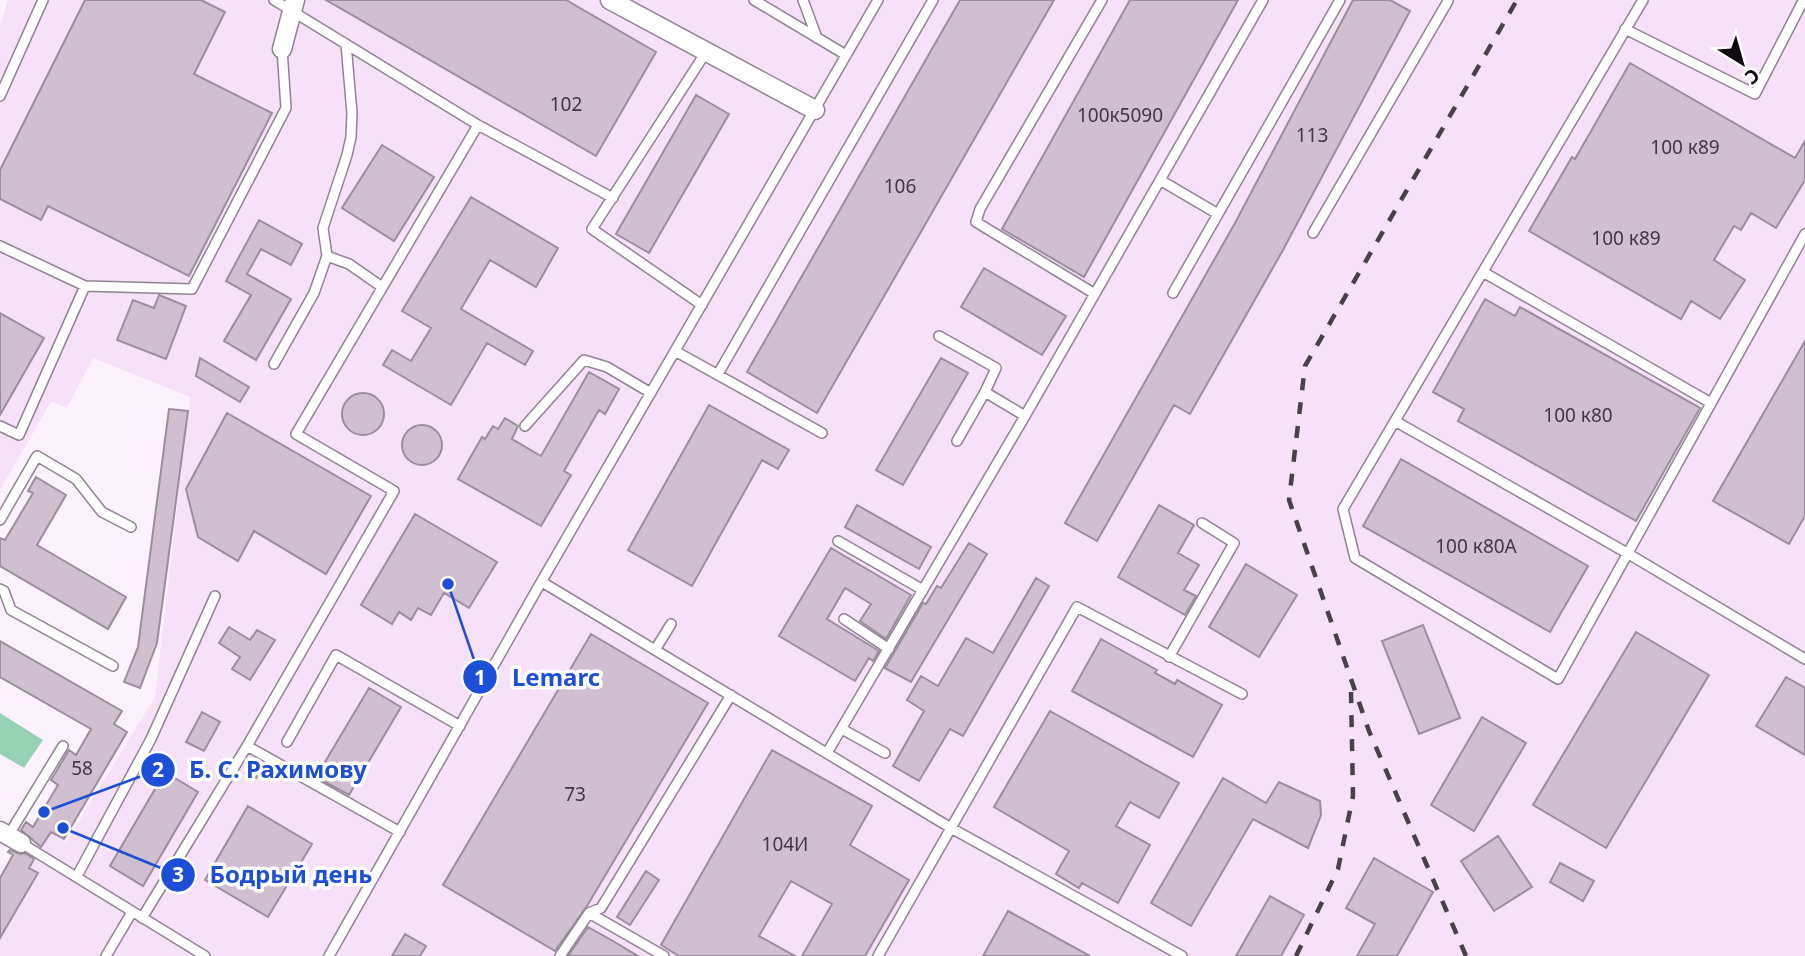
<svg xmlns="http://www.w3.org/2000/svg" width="1805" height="956" font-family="'Noto Sans',sans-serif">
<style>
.built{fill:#f6e1f9}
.green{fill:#98d2b5}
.building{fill:#cfbfd1;stroke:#9c8d9e;stroke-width:2}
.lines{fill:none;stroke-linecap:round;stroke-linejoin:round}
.lane-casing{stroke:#918393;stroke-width:12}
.street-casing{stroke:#918393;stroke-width:21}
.lane{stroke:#fff;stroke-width:9}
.street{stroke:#fff;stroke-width:18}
.rail{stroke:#474148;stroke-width:4.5;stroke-dasharray:12 12;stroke-linecap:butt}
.labels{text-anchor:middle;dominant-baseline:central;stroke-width:7;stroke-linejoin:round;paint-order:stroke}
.number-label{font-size:19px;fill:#403840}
.leader{fill:none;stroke:#1d4ed8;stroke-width:2.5}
.callout-dot{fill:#1d4ed8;stroke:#fff;stroke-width:2.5}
.mark-label{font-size:21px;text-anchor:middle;font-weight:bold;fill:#fff}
.callout-label{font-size:24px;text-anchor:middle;font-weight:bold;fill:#1d4ed8;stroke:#fff;stroke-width:7;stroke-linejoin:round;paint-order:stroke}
</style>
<rect width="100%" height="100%" fill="#fcf2fd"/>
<path class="built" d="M8,0H1805V956H0V878L12,858L30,829L41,826L66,842L155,697L190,397L93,358L67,408L51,402L0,490V27Z"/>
<path class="green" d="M0,713L43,740L24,768L0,754Z"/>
<path class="building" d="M85,0H201L225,12L194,74L272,113L189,276L48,206L41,220L0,199V170Z
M326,0H566L656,52L596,156Z
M960,0H1054L817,413L747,372Z
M1130,0H1238L1084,277L1002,229Z
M1353,0H1390L1410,11L1283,250L1190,414L1174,405L1097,541L1065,523L1235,223Z
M1630,63L1795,158L1805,141V180L1776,228L1751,213L1741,230L1734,226L1714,260L1745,280L1720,319L1691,301L1681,319L1529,231L1572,157L1575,159Z
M696,95L729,114L649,253L616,234Z
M382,145L434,177L394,241L342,208Z
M471,197L558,248L536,287L490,260L461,309L533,351L525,365L487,343L451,405L383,365L392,350L411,361L431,328L402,311Z
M259,220L302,244L291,265L261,249L247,274L291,299L256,360L224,341L251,295L226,281Z
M984,268L1066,316L1042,355L961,307Z
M159,295L186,306L166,359L117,340L133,300L154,308Z
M1485,299L1515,316L1520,307L1700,408L1636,521L1458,421L1464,409L1433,392Z
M0,313L44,338L0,415Z
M1805,341V516L1789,544L1713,501Z
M200,358L249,387L240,402L196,376Z
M941,358L968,373L903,485L876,470Z
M589,372L619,389L605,414L599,410L564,471L571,475L541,526L458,479L482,437L485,439L493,426L498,429L505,418L518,426L512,439L541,456Z
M342 414a21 21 0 1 1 42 0a21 21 0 1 1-42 0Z
M709,405L789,450L778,469L762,460L692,586L628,550Z
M169,409L188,411L157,643L140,688L124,682L138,647Z
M227,413L371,496L326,574L254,531L238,561L198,537L186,489Z
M402 445a20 20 0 1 1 40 0a20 20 0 1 1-40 0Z
M1401,459L1588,566L1550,632L1363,526Z
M36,477L66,495L37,545L126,597L108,629L0,566V538L5,540L33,493L28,491Z
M857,505L931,547L919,569L845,527Z
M1159,505L1194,525L1178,553L1199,565L1184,590L1196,596L1185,615L1118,577Z
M415,514L497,562L469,608L444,593L431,615L418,608L411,620L399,612L392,624L361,605Z
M969,543L987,554L911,682L885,668L923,603L926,604L937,586L941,588Z
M831,548L911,595L886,639L860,621L871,604L845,588L827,619L879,651L873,661L869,658L855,681L779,636Z
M1246,564L1297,595L1259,657L1209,627Z
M1036,578L1049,586L963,736L950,729L919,781L893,766L924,711L907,700L921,676L938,686L966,638L993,653Z
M1423,625L1460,718L1419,734L1382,641Z
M229,627L250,640L257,630L275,640L250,680L232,669L240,657L219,643Z
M1636,632L1709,675L1606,848L1533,805Z
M591,634L708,703L587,906L555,951L443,885Z
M1101,639L1157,670L1155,673L1175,684L1177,680L1222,705L1193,757L1072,691Z
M0,641L122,711L114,724L127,732L64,839L51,832L41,847L21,830L26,822L33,827L58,785L51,780L69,750L76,755L91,729L0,677Z
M1786,677L1805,688V755L1756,726Z
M369,688L401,707L349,795L316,777Z
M1050,711L1179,783L1159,818L1130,802L1116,826L1150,845L1118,903L1082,883L1079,888L1056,874L1069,851L994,807Z
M202,712L220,722L204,751L186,742Z
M1482,717L1526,743L1474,831L1431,805Z
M772,750L872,806L850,845L909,880L865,956H802L832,904L791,881L759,936L795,956H679L661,945Z
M251,760L262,766L256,778L245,773Z
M165,772L198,792L143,886L110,866Z
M1223,778L1266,803L1279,782L1320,801L1321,815L1308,848L1253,819L1191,926L1151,903Z
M248,806L312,844L268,917L205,880Z
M1498,836L1532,887L1494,911L1461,861Z
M10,850L20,854L25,853L34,859L29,868L38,873L0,938V878L13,855L8,852Z
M1374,858L1433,892L1397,956H1357L1375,924L1346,908Z
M1560,863L1594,881L1583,901L1550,882Z
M646,871L659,880L630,925L617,917Z
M1270,896L1304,915L1281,956H1236Z
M1008,911L1090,956H983Z
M588,927L613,941L638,956H568Z
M405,934L426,946L420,956H392Z"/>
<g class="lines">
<defs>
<path id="lane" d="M274,0L478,125L613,198
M754,0L846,55
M803,0L817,38
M1643,0L1343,509L1355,558L1558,679L1805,234
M1625,29L1755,94L1802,3
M0,96L43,0
M1160,180L1218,214
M1313,233L1448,1
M0,246L85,286L19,435L0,426
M327,256L349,264L382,287
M1483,272L1711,403
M85,286L192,289L286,108L282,49
M1173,293L1340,0
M1095,294L976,222L980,209L1102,0
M702,305L592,229L706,52
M939,336L996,368L985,392L957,441
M675,351L822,433
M274,364L314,293L327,256L323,228L347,155L351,137L352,113L346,44
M718,374L933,0
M985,392L1025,416
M1395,421L1627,553L1805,659
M525,426L584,360L607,367L651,393
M0,520L37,456L76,479L102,512L131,527
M838,541L923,590
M542,582L951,828L1182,956
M0,589L4,591L11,610L113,666
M844,619L889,649
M655,650L671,624
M1169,657L1234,543L1202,523
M842,729L885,753
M287,742L336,655L460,726
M247,746L400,832
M827,753L1025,416L1263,0
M8,836L63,746
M21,843L205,956
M77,876L151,739L215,596
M589,913L664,956
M142,918L247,746L394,491L296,434L478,125
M106,956L132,912
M329,956L536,591L878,0
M560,956L589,913L601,908L731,695
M878,956L1077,607L1242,694"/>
<path id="street" d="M610,0L815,110
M282,49L295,0
M0,831L21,843"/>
</defs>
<use href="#lane" class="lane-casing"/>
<use href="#street" class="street-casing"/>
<use href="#lane" class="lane"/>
<use href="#street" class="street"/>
<path class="rail" d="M1296,956L1338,869L1353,796L1351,692
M1466,956L1369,731L1289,500L1305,366L1517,0"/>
</g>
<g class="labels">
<g class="number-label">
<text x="566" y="104">102</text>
<text x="1120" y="115">100к5090</text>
<text x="1312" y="135">113</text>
<text x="1685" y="147">100 к89</text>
<text x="900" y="186">106</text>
<text x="1626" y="238">100 к89</text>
<text x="1578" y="415">100 к80</text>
<text x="1476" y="546">100 к80А</text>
<text x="82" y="768">58</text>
<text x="575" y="794">73</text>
<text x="785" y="844">104И</text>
</g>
</g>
<path class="leader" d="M448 584L480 677M44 812L158 770M63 828L178 875"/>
<g class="callout-dot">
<circle cx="448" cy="584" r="7"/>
<circle cx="44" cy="812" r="7"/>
<circle cx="63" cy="828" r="7"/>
<circle cx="480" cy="677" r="18"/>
<circle cx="158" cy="770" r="18"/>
<circle cx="178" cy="875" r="18"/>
</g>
<g class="mark-label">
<text x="480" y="685">1</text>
<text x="158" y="777">2</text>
<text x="178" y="882">3</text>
</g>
<g class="callout-label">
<text x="556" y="686">Lemarc</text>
<text x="278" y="778">Б. С. Рахимову</text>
<text x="291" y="883">Бодрый день</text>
</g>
<g transform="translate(1742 63) rotate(143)" stroke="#ffffff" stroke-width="5" paint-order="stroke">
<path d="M0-5L12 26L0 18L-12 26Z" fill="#100b10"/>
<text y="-10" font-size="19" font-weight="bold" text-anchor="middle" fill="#100b10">С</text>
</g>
</svg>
